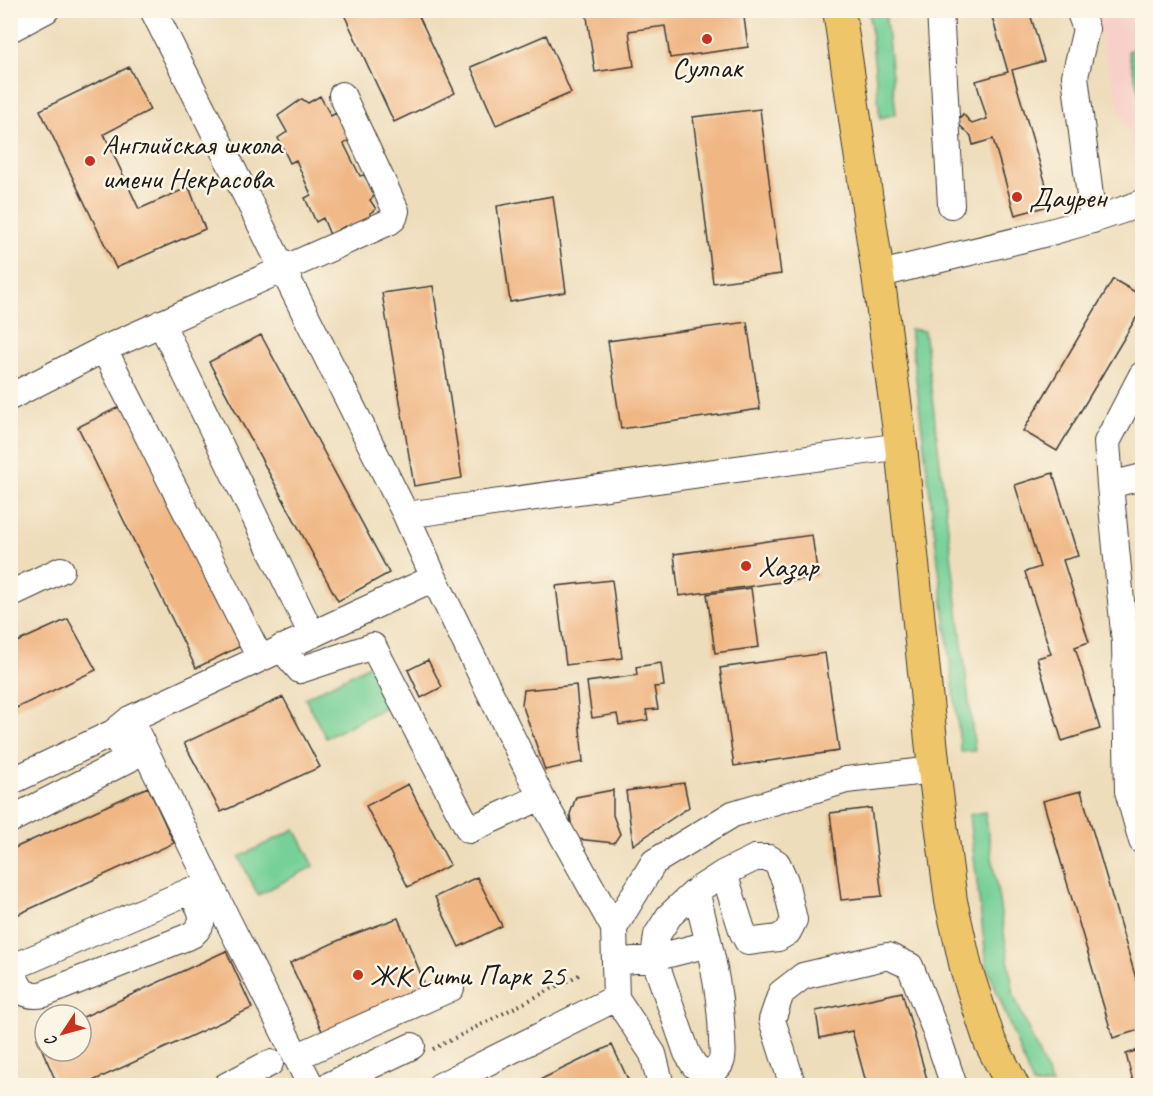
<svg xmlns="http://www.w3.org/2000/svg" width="1153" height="1096" font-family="Caveat,sans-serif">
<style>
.built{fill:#f7d1c9}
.green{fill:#76d097;stroke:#49765a;stroke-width:1.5}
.building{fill:#f0b785}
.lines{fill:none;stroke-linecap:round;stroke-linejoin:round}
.minor-casing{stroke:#3c3934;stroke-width:28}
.major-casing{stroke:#3c3934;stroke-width:34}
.path{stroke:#3c3934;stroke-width:4;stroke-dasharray:1.5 4.5;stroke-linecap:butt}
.minor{stroke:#fff;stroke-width:26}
.major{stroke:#eec569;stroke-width:32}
.poi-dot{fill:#c8321e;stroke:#fcf5e5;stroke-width:2}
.labels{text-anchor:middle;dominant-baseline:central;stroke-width:5;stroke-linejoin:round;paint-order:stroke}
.poi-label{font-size:30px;fill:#1c1c1c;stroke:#fcf5e5;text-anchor:start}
</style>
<rect width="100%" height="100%" fill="#fcf5e5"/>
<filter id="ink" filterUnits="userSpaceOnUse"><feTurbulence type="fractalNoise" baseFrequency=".0167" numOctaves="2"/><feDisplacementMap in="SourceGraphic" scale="12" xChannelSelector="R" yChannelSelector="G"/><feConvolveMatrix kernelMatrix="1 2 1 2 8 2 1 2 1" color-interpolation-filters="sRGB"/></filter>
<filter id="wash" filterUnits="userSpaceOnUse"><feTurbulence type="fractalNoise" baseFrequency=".008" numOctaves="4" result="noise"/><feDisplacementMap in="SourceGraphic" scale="24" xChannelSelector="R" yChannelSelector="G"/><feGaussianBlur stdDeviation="1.35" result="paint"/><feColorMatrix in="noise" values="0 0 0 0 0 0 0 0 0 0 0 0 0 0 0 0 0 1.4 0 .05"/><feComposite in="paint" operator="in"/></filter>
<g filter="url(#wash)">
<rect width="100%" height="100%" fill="#edb"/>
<path class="built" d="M1092,11H1142V183Z"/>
<path class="green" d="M869,11H885L896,114L880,118Z
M1142,47V103L1128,51Z
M910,329L924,331L975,751L961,752Z
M375,662L395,702L326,738L305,698Z
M985,812L1014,996L1052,1085H1033L987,966L969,815Z
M295,829L314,866L258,895L239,857Z"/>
<g id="blocks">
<path class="building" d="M342,10H416L455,93L394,122Z
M586,10H743L748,47L670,58L665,26L629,31L634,66L595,72Z
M990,10H1029L1044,61L1012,70L1052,205L1015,215L993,139L973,145L971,136L956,122L963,114L972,124L987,119L976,81L1008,72Z
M546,35L571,93L496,125L471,67Z
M129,67L150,110L104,134L139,209L189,187L205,229L116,268L40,110Z
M320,96L331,116L336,113L349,140L344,144L360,176L364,175L376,194L370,200L376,209L370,213L371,222L348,231L345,226L330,235L323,218L316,222L305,198L311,195L296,160L290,163L278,138L287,132L278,116L302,99L308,103Z
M760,109L781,274L713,283L693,117Z
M553,196L566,292L510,302L497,206Z
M1113,279L1142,296V308L1057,451L1023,431Z
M433,286L462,478L414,486L382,293Z
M747,322L760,409L621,429L608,341Z
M261,335L389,573L338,601L209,362Z
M125,404L243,645L196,668L78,427Z
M1053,473L1078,556L1063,560L1089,642L1075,647L1100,729L1062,741L1037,658L1051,654L1025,572L1040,567L1015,485Z
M812,535L818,577L679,596L674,554Z
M612,580L622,658L566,665L556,586Z
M751,588L759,647L715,653L707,594Z
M68,619L96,670L10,711V645Z
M825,653L839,751L734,766L720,668Z
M428,660L442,687L421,698L408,670Z
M661,663L664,686L654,687L658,709L646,710L648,720L619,725L617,714L592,718L587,682L637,675L636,667Z
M576,685L583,762L545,770L522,704L524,690Z
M283,697L320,767L221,812L184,743Z
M684,783L689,807L633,845L626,791Z
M408,784L450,865L408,887L366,806Z
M148,787L174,843L10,918V850Z
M613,790V815L620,834L614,843L577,839L572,830L570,814L576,797Z
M1081,791L1142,999V1029L1113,1038L1043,801Z
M871,808L882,896L841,900L830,813Z
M477,877L502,926L459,947L435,897Z
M398,918L426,987L323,1033L290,963L346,937Z
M226,951L252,1008L82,1086H58L37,1038L45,1034V1051H81V1018Z
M902,992L929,1086H867L852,1031L820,1038L816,1011Z
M612,1045L631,1086H527Z
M1142,1049V1086H1134L1126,1054Z"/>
</g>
</g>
<g filter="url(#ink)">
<use href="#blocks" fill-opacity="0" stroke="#3c3934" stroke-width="1.5"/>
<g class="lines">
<defs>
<path id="minor" d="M153,10L406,515L434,578L541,797L614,928
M940,10L951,205
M1079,10L1086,29L1075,76L1093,220
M10,29L46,10
M878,275C967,251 1057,235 1142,203
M161,323L312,635
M104,349L260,658
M1142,375L1107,442L1110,485L1125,643L1128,791L1142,841
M10,397L104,349L389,222L394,218L396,211L342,95
M1110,485L1142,477
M406,515L901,446
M10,594L61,570
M281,648L300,670L373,646L469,830L541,797
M130,719L227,919L311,1086
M10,782L113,733L130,719L145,712L434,578
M10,820L129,759L113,733
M696,891C708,939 721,989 722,1039C722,1046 724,1056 721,1062C718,1071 710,1071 702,1072L694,1065L687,1053L654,958L657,935L669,916L696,891L724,873L755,858H769L777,863L785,881L794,920L788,932L778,938L748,942L743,933L724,873
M615,962L654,958L709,944
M10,969C20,985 19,999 44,994L192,935C210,919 200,909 190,891L11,968
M616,998L653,1054L661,1086
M296,1057L451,988
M226,1086L270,1063
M328,1086L412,1046
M440,1086L616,998L614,928L654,862L733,814L846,780L934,770
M793,1086L772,1020L781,993L803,976L888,956L910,966L936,1032L954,1086"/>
<path id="major" d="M839,10L878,275L901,446L934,770L951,901L967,972L990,1042L1013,1086"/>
</defs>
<use href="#minor" class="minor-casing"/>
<use href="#major" class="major-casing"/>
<path class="path" d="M433,1049L579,975"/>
<use href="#minor" class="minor"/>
<use href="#major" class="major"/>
</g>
</g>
<g class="poi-dot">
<circle cx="707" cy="39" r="6"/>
<circle cx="90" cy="161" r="6"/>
<circle cx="1017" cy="197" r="6"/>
<circle cx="746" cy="566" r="6"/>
<circle cx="358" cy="975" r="6"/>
</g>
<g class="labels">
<g class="poi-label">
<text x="707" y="67" text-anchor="middle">Сулпак</text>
<text x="102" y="144">Английская школа<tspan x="102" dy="34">имени Некрасова</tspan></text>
<text x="1029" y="197">Даурен</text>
<text x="758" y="566">Хазар</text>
<text x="370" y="975">ЖК Сити Парк 25</text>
</g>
</g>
<rect width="1153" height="1096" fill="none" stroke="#fcf5e5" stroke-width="36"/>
<g transform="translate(63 1033) rotate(234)"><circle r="28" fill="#fcf5e5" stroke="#a29e95" stroke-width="1.5"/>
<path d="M0-4.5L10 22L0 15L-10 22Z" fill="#c8321e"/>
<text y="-9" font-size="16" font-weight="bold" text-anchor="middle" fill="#1c1c1c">С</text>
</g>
</svg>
